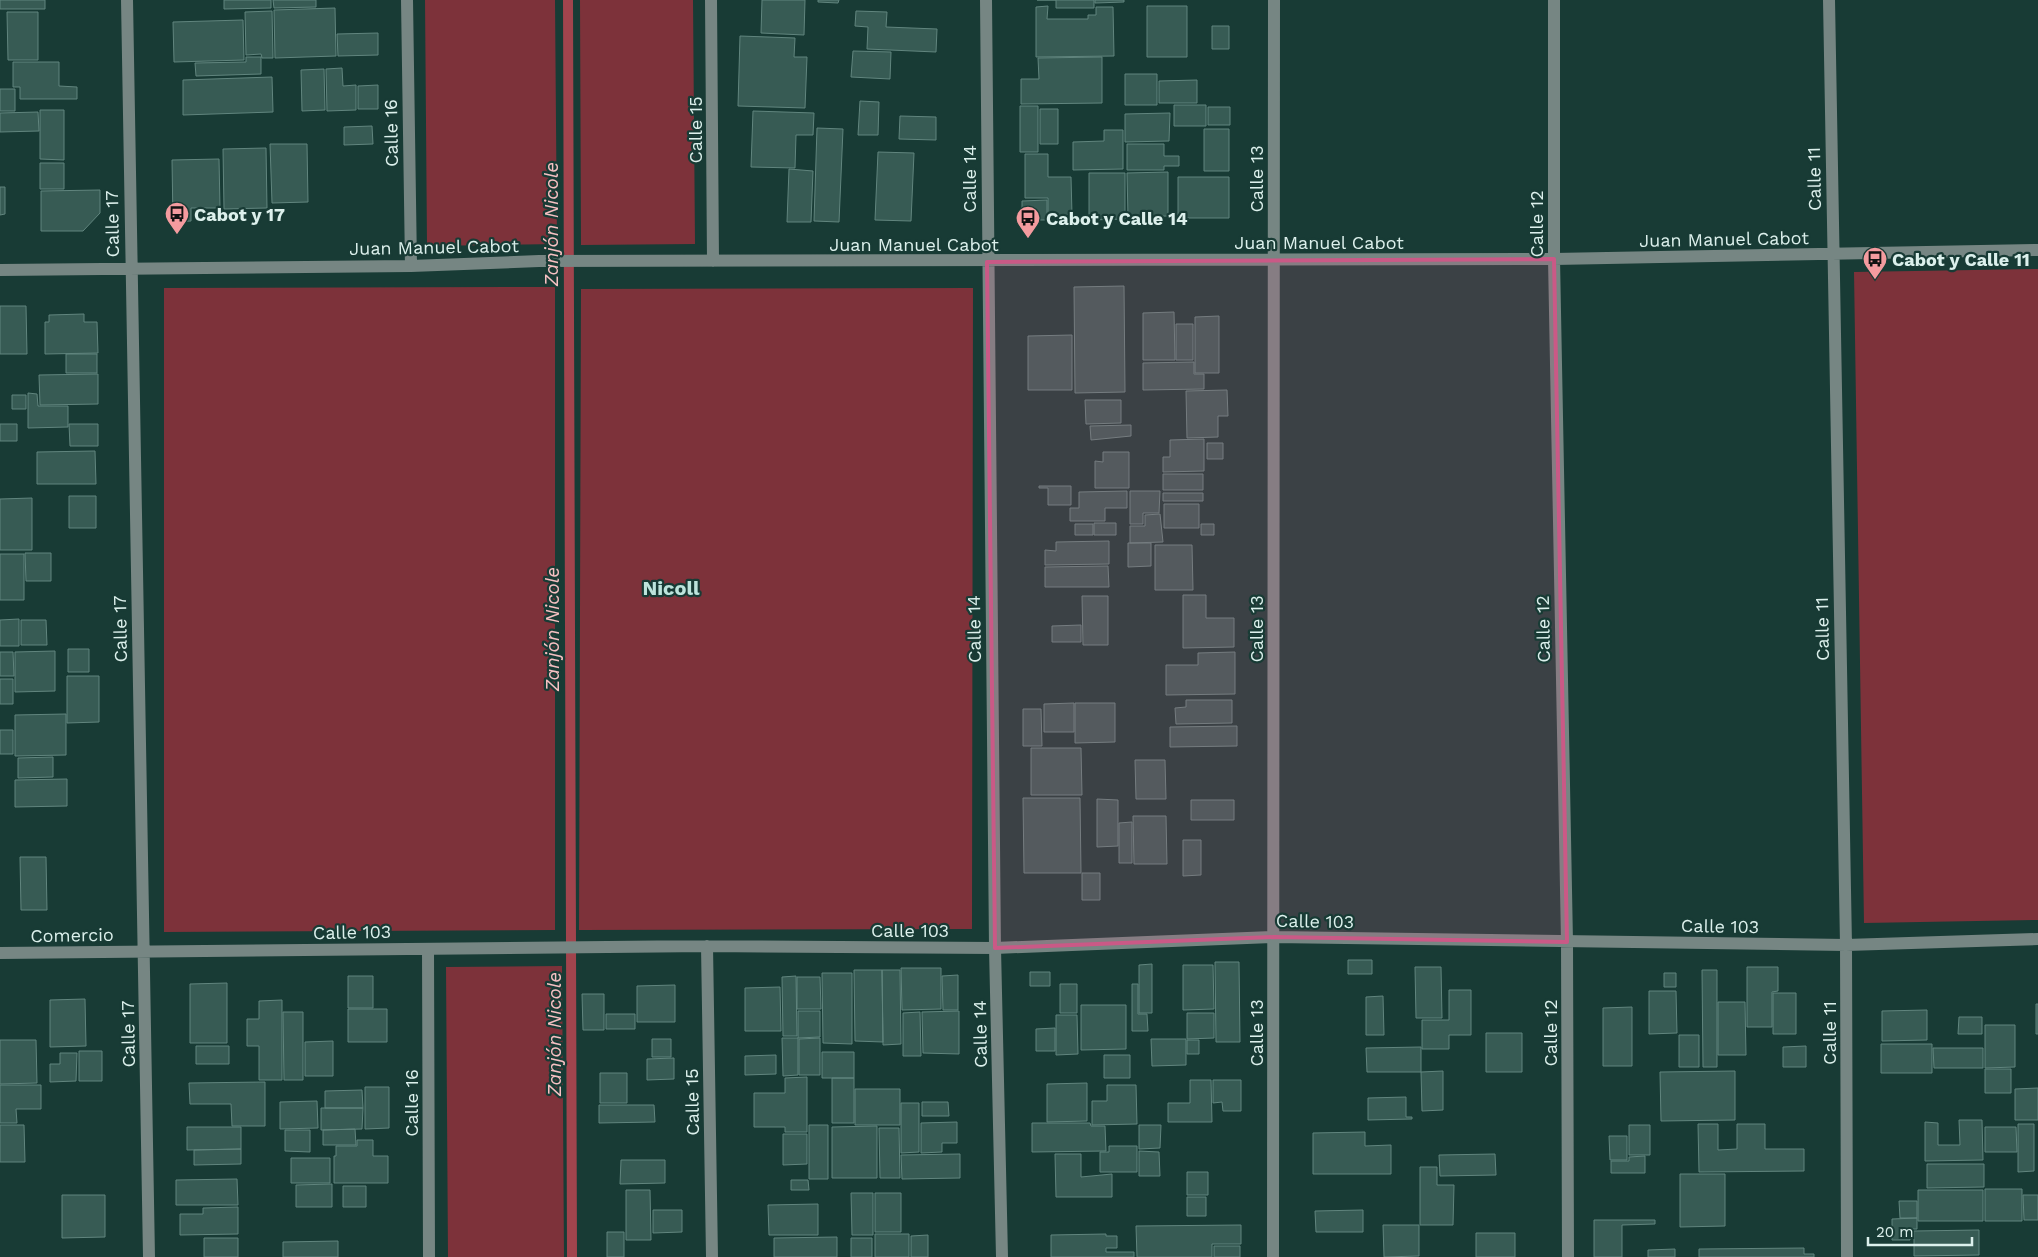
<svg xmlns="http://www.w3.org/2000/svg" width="2038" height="1257" font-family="'Work Sans',sans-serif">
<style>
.green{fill:#7d323a}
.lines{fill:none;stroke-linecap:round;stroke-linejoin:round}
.stream{stroke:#a1444d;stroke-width:10}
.building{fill:#375b54;stroke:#61857e}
.minor{stroke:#768683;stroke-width:12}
.marked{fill:#ca5986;fill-opacity:0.2;stroke:#ca5986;stroke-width:4;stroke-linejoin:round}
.labels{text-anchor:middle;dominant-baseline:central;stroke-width:4.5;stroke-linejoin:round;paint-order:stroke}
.street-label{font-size:18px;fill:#dcf0ec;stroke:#183b35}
.poi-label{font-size:18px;font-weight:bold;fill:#dcf0ec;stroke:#183b35;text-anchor:start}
.water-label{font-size:19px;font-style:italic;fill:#f7c1c3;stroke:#183b35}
.quarter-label{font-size:20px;font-weight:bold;fill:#bde4dc;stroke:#183b35}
</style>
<rect width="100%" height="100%" fill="#183b35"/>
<path class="green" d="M425,0H555L557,244L427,246Z
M580,0H693L695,244L581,245Z
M2038,269V920L1864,923L1854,272Z
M555,287V930L164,932V288Z
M973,288L972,929L579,930L581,289Z
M562,966L564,1257H448L446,967Z"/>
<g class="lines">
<path class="stream" d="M568,0L572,1257"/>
</g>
<path class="building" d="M0,0H45V9H0Z
M224,0H271V8L224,9Z
M273,0H316V7L274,8Z
M762,0H805L804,35L761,33Z
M818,0H839L838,3L818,2Z
M1037,0H1094V8H1056V0Z
M1095,0H1124V2L1095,3Z
M1048,6L1047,19H1088V15H1096V7H1113L1114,56L1036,57V7Z
M1147,6H1187V57H1147Z
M335,8L336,56L275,58L274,10Z
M272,11L273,58H262L261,54L246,55L245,12Z
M856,11L887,12L886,27L937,29L936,52L867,49L868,27L855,26Z
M7,12H38V60H8Z
M243,20L244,60L174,62L173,22Z
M1212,26H1229V49H1212Z
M378,33V55L338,56L337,34Z
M740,36L795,38L794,57H807L805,108L738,106Z
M853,51L891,52L890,79L851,77Z
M246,57H261V74L196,76L195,63L246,62Z
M1102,57V103L1021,104V79H1039L1038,58Z
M13,62H59V86L77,87V99H20V87H13Z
M342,68L343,86L356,85V110L327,111L326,69Z
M324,69L325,110L302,111L301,70Z
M1125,74H1157V105H1125Z
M272,77L273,112L183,115V80Z
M1197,80V103H1159V81Z
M378,85V109H358V86Z
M0,89H15V111H0Z
M860,101L879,102L878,135H858Z
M1174,105H1206V126H1174Z
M1020,106H1038V152H1020Z
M1208,107H1230V125H1208Z
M1040,109H1058V144H1040Z
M40,110H64V160L40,159Z
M753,111L814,113L813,135H796L795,168L751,167Z
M38,112L39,131L0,132V113Z
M1170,113L1169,141L1125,142V114Z
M900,116L936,117V140L899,139Z
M372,126L373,144L344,145V127Z
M817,128L843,129L839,222L814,221Z
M1204,129H1229V171H1204Z
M1104,130H1123V169L1073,170V142L1104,141Z
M270,144H307L308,202L272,203Z
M1127,144H1164V156H1179V166H1164V170H1127Z
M266,148L267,208L224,209L223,149Z
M878,152L914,153L911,221L875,220Z
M1025,154H1048V177H1071L1072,215H1048V198H1025Z
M219,159L220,208H191V221L173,222L172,160Z
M40,163H64V189H40Z
M789,169L813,171L811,222H787Z
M1168,172V216L1128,217L1127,173Z
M1089,173H1125V219L1089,220Z
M1178,177H1229V218H1178Z
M0,187H5V214L0,215Z
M100,190V213L83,231H41V191Z
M1047,200V220H1022V201Z
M1124,286L1125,392L1075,393L1074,287Z
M0,306H26L27,354H0Z
M1174,312L1175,360H1143V313Z
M84,314V322H97L98,353L45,354V322H49V315Z
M1219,316V373H1195V317Z
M1176,324H1193V360H1176Z
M1072,335V390H1028V336Z
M66,354H97V373H66Z
M1194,362V374H1204V389L1143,390V363Z
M98,374V404L40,405L39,375Z
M1227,390L1228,416H1218V437L1187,438L1186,391Z
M28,393L37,394L38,406H68V427L28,428Z
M12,395H26V409H12Z
M1085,400H1121V423L1086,424Z
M0,424H17V441H0Z
M69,424H98V446H70Z
M1131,425V436L1091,440L1090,426Z
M1204,439V471L1163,472V457H1170V440Z
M1207,443H1223V459H1207Z
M95,451L96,484H37V452Z
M1103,452H1129V488H1095V461L1103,462Z
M1163,474H1203V490H1163Z
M1039,486H1071V505H1048V488H1039Z
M1127,491V508H1105V521H1070V508H1079V492Z
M1130,491H1160L1159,513H1143V524H1130Z
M1163,493H1203V501H1163Z
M69,496H96V528H69Z
M32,498V550H0V499Z
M1164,504H1199V528H1164Z
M1160,514L1163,542L1130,543V526H1145V515Z
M1094,523H1116V535H1094Z
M1075,524H1093V535H1075Z
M1201,524H1214V535H1201Z
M1109,541V564L1045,565V550L1056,551V542Z
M1128,543H1151V566L1128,567Z
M1155,545H1192L1193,590H1155Z
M25,553H51V581H26Z
M0,554H24V600H0Z
M1108,566L1109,587H1045V567Z
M1183,595H1206V618H1234V647L1183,648Z
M1082,596H1108V645H1083Z
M19,619V646H0V620Z
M21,620H46L47,645H21Z
M1081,625V642H1052V626Z
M68,649H89V672H68Z
M55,651V691L15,692V652Z
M0,652H13L14,676H0Z
M1235,652V694L1166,695V665H1198V653Z
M67,676H99V722L67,723Z
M0,679H13V704H0Z
M1186,700H1232V723L1176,724L1175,708L1186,707Z
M1074,703V732H1044V704Z
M1075,703H1115V742L1075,743Z
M1023,709H1041L1042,746H1023Z
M66,714V755L15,756V715Z
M1237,726V746L1170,747V727Z
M0,730H13V754H0Z
M1031,748H1081L1082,795H1031Z
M53,757V777L18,778V758Z
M1135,760H1165L1166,799H1136Z
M67,779V806L15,807V780Z
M1023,798H1080L1081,873H1024Z
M1097,799L1118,800V846L1097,847Z
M1191,800H1234V820H1191Z
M1133,816H1166L1167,864H1134Z
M1132,822V863H1119V823Z
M1183,840H1201V875L1183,876Z
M20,857H46L47,910H21Z
M1082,873H1100V900H1082Z
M1348,960H1372V974H1348Z
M1215,962H1239L1240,1042H1216Z
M1152,964V1013H1139V965Z
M1183,965H1213L1214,1009L1183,1010Z
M1415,967H1441L1442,1018H1416Z
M1747,967H1778V991L1772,992V1027H1747Z
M901,968H941V1009L902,1010Z
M854,970H882L883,1042L855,1041Z
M882,970H900L901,1044L883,1045Z
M1702,970H1717V1067H1703Z
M1030,972H1050V986H1030Z
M822,973H852V1044L823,1043Z
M1664,973H1676V987H1664Z
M958,975V1010H943L942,976Z
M348,976H373V1008H348Z
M796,976L797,1036H783L782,977Z
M797,977H820L821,1009H797Z
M227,983V1043H190V984Z
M1060,984H1077V1013H1060Z
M1132,984H1138V1014H1147L1148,1031H1132Z
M675,985V1022H637V986Z
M780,987L781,1031H745V988Z
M1449,990H1471V1035H1449V1049H1422V1020H1449Z
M1649,991H1676L1677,1033L1649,1034Z
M1773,993H1796V1034H1773Z
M582,994H604V1030H583Z
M1383,996L1384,1035H1366V997Z
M85,999L86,1046L50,1047V1000Z
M282,1000V1080H259V1046H247V1019H259V1001Z
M1718,1002H1745L1746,1055H1718Z
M2036,1004H2038V1034H2036Z
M1081,1005H1126V1049L1081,1050Z
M1632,1007V1066H1603V1008Z
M348,1009H387V1042H348Z
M1927,1010V1040L1882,1041V1011Z
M798,1011H820V1037L798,1038Z
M959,1011V1054L923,1053L922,1012Z
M283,1012H303V1080H284Z
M920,1012L921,1056H903V1013Z
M1187,1013H1214V1038L1187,1039Z
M606,1014H635V1029H606Z
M1056,1015H1077L1078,1054L1056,1055Z
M1959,1017H1982V1034H1958Z
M1985,1025H2015V1067L1985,1068Z
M1055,1028V1051H1036V1029Z
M1486,1033H1522V1072H1486Z
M1679,1035H1699V1067H1679Z
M782,1038H798V1075L783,1076Z
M820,1038V1075H799V1039Z
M652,1039H671V1057H652Z
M1151,1039H1186V1065L1152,1066Z
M0,1040H36L37,1083L0,1084Z
M1187,1040H1199V1054H1187Z
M333,1041V1076H305V1042Z
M1881,1044H1932V1073H1881Z
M196,1046H229V1064H196Z
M1806,1046V1067H1783V1047Z
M1421,1047V1072H1367L1366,1048Z
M1933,1048H1983V1068H1934Z
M79,1051H102V1081H79Z
M822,1052H854V1078H822Z
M60,1053H77L76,1081L50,1082V1064H60Z
M776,1055V1074L745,1075V1056Z
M1104,1055H1130V1078H1104Z
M674,1058V1079L647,1080V1059Z
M1985,1069H2011V1093H1985Z
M1443,1071V1110L1422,1111L1421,1072Z
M1735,1071V1120L1661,1121L1660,1072Z
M600,1073H627V1103H600Z
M807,1077V1132H785V1127H754V1093H785V1078Z
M832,1078H854V1123H832Z
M1190,1080H1211L1212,1122H1168V1103H1190Z
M1213,1080H1241V1111H1223L1222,1102L1213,1103Z
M265,1082V1126H232L231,1104H190L189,1083Z
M1087,1083V1121L1047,1122V1084Z
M0,1085H41V1109H16L17,1123H0Z
M1107,1085H1136L1137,1124L1092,1125V1101H1107Z
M365,1087H389V1128L365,1129Z
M2038,1088V1120H2015V1089Z
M855,1089H900V1125H855Z
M362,1090L363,1108H325V1091Z
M1406,1097V1117H1412V1119L1368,1120V1098Z
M317,1101L318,1128L280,1129V1102Z
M922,1102H948L949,1116H922Z
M901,1103H919V1152L901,1153Z
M599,1105H654L655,1122L599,1123Z
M321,1108H363L362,1129L321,1130Z
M1959,1120H1982L1983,1160L1925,1161V1122L1938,1123V1145H1960Z
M957,1122V1143H942V1152L921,1153V1123Z
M1032,1123H1090L1091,1126H1105L1106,1151L1032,1152Z
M1698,1124H1718V1150L1737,1149V1124H1765V1149H1804V1171L1699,1172Z
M2018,1124H2034V1171L2018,1172Z
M0,1125H24L25,1162H0Z
M809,1125H828V1179H809Z
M1139,1125H1161L1160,1148L1139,1149Z
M1629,1125H1650V1155H1629Z
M877,1126V1178H832V1127Z
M187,1127H241V1149L187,1150Z
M1985,1127H2016L2017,1152H1985Z
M879,1128H899L900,1178H880Z
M355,1129L356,1145H323V1130Z
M285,1130H310V1152L285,1151Z
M1365,1132V1146L1391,1145V1174H1313V1133Z
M783,1134H807V1164L783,1165Z
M1609,1136H1627V1160H1610Z
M357,1140H373V1156H388V1183H334V1156H336V1146H357Z
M1109,1146H1137V1172H1100V1152H1109Z
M241,1149V1164L194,1165V1150Z
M1139,1151L1159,1152L1160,1176H1139Z
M960,1154V1178L902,1179L901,1155Z
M1055,1154H1081V1177L1112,1174V1197H1056Z
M1495,1154L1496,1175L1440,1176L1439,1155Z
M1645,1156V1173H1611V1161H1629V1157Z
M291,1158H330V1183H291Z
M621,1160H665V1183L620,1184Z
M1927,1164H1984V1187L1927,1188Z
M1420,1167H1437V1185H1454L1453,1225H1420Z
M1187,1172H1208V1195H1187Z
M1680,1174H1725V1226L1680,1227Z
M237,1179L238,1205H176V1180Z
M791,1180H808L809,1190H791Z
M332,1184V1207H296V1185Z
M343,1186H366V1207H343Z
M1985,1189H2022V1221H1985Z
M626,1190H650L651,1240H626Z
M1918,1190H1983V1221H1918Z
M851,1193H873V1235H852Z
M875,1193H901V1232H875Z
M62,1195H105V1237L62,1238Z
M2023,1195H2038V1220H2024Z
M1187,1197H1206V1216H1187Z
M1899,1201H1917V1218H1900Z
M818,1204V1235H769L768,1205Z
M238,1207V1234L180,1235V1214H203V1208Z
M653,1210H682V1232L653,1233Z
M1363,1210V1232H1316L1315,1211Z
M1917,1218V1229H1910V1240H1892V1219Z
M1594,1220H1655V1224L1622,1225V1257H1594Z
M1241,1225V1244H1212V1257H1137L1136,1226Z
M1383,1225H1419V1256L1384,1257Z
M1979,1230V1255L1914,1256V1231Z
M607,1232H624V1257H607Z
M1476,1233H1515V1257H1476Z
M875,1234H909V1257H875Z
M1106,1234V1236H1117V1248H1106V1252H1134V1257H1051V1235Z
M928,1235V1257H911V1236Z
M837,1237V1257H774V1238Z
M204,1238H238V1257H204Z
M851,1238H872V1257H851Z
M338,1241V1257H283V1242Z
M1214,1246H1240V1257H1214Z
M1804,1248V1254H1814V1257H1699V1249Z
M1675,1249V1257H1648V1250Z"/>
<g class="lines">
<path class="minor" d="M127,0L149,1257
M407,0L411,266
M711,0L713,261
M986,0L995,948L1002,1257
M1554,0V259L1567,942L1568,1257
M1829,0L1846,945L1847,1257
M0,270L411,266L539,261L1554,259L2038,250
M707,946L712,1257
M428,949L429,1257
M0,953L707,946L995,948L1274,937L1846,945L2038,939
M1273,1257L1274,0"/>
</g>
<path class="marked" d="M1554,259L1567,942L1274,937L995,948L987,262Z"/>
<defs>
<symbol id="bus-pin" viewBox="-11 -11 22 30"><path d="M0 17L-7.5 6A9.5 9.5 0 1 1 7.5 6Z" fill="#f49b9f" stroke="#183b35"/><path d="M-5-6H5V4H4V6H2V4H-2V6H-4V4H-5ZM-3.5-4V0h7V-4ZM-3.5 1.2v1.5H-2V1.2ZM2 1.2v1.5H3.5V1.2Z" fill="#111"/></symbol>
</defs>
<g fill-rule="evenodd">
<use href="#bus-pin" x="163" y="200" width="28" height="38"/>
<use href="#bus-pin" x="1014" y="204" width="28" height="38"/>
<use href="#bus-pin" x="1861" y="245" width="28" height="38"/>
</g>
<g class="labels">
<g class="street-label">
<text transform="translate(695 130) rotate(-90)">Calle 15</text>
<text transform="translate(391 133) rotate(-91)">Calle 16</text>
<text transform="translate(969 179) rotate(-90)">Calle 14</text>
<text transform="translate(1256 179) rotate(-90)">Calle 13</text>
<text transform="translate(1814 179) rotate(-91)">Calle 11</text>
<text transform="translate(112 224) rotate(-91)">Calle 17</text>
<text transform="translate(1536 224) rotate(-90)">Calle 12</text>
<text transform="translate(1724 239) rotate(-1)">Juan Manuel Cabot</text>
<text x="1319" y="242">Juan Manuel Cabot</text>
<text x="914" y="244">Juan Manuel Cabot</text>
<text transform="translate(434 247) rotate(-1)">Juan Manuel Cabot</text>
<text transform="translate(120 629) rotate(-91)">Calle 17</text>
<text transform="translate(974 629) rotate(-91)">Calle 14</text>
<text transform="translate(1256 629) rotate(-90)">Calle 13</text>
<text transform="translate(1543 629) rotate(-91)">Calle 12</text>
<text transform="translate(1822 629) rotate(-91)">Calle 11</text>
<text transform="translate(1315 921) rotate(1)">Calle 103</text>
<text transform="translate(1720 926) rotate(1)">Calle 103</text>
<text x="910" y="930">Calle 103</text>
<text transform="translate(352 932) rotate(-1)">Calle 103</text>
<text transform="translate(72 935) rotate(-1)">Comercio</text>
<text transform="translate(1256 1033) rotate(-90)">Calle 13</text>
<text transform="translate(1550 1033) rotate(-90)">Calle 12</text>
<text transform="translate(1829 1033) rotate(-90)">Calle 11</text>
<text transform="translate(128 1034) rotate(-91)">Calle 17</text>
<text transform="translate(980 1034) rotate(-91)">Calle 14</text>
<text transform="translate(692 1102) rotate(-91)">Calle 15</text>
<text transform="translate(411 1103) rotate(-90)">Calle 16</text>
</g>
<g class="poi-label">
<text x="194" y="214">Cabot y 17</text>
<text x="1046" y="218">Cabot y Calle 14</text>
<text x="1892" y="259">Cabot y Calle 11</text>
</g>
<g class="water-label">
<text transform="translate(551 224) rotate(-90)">Zanjón Nicole</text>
<text transform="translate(552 629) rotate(-90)">Zanjón Nicole</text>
<text transform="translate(554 1034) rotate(-90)">Zanjón Nicole</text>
</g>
<g class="quarter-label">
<text x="671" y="588">Nicoll</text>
</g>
</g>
<path d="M1868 1237v8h104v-8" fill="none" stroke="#dcf0ec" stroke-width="2.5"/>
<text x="1876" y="1237" font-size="15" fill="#dcf0ec" stroke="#183b35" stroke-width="4" paint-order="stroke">20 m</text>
</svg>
